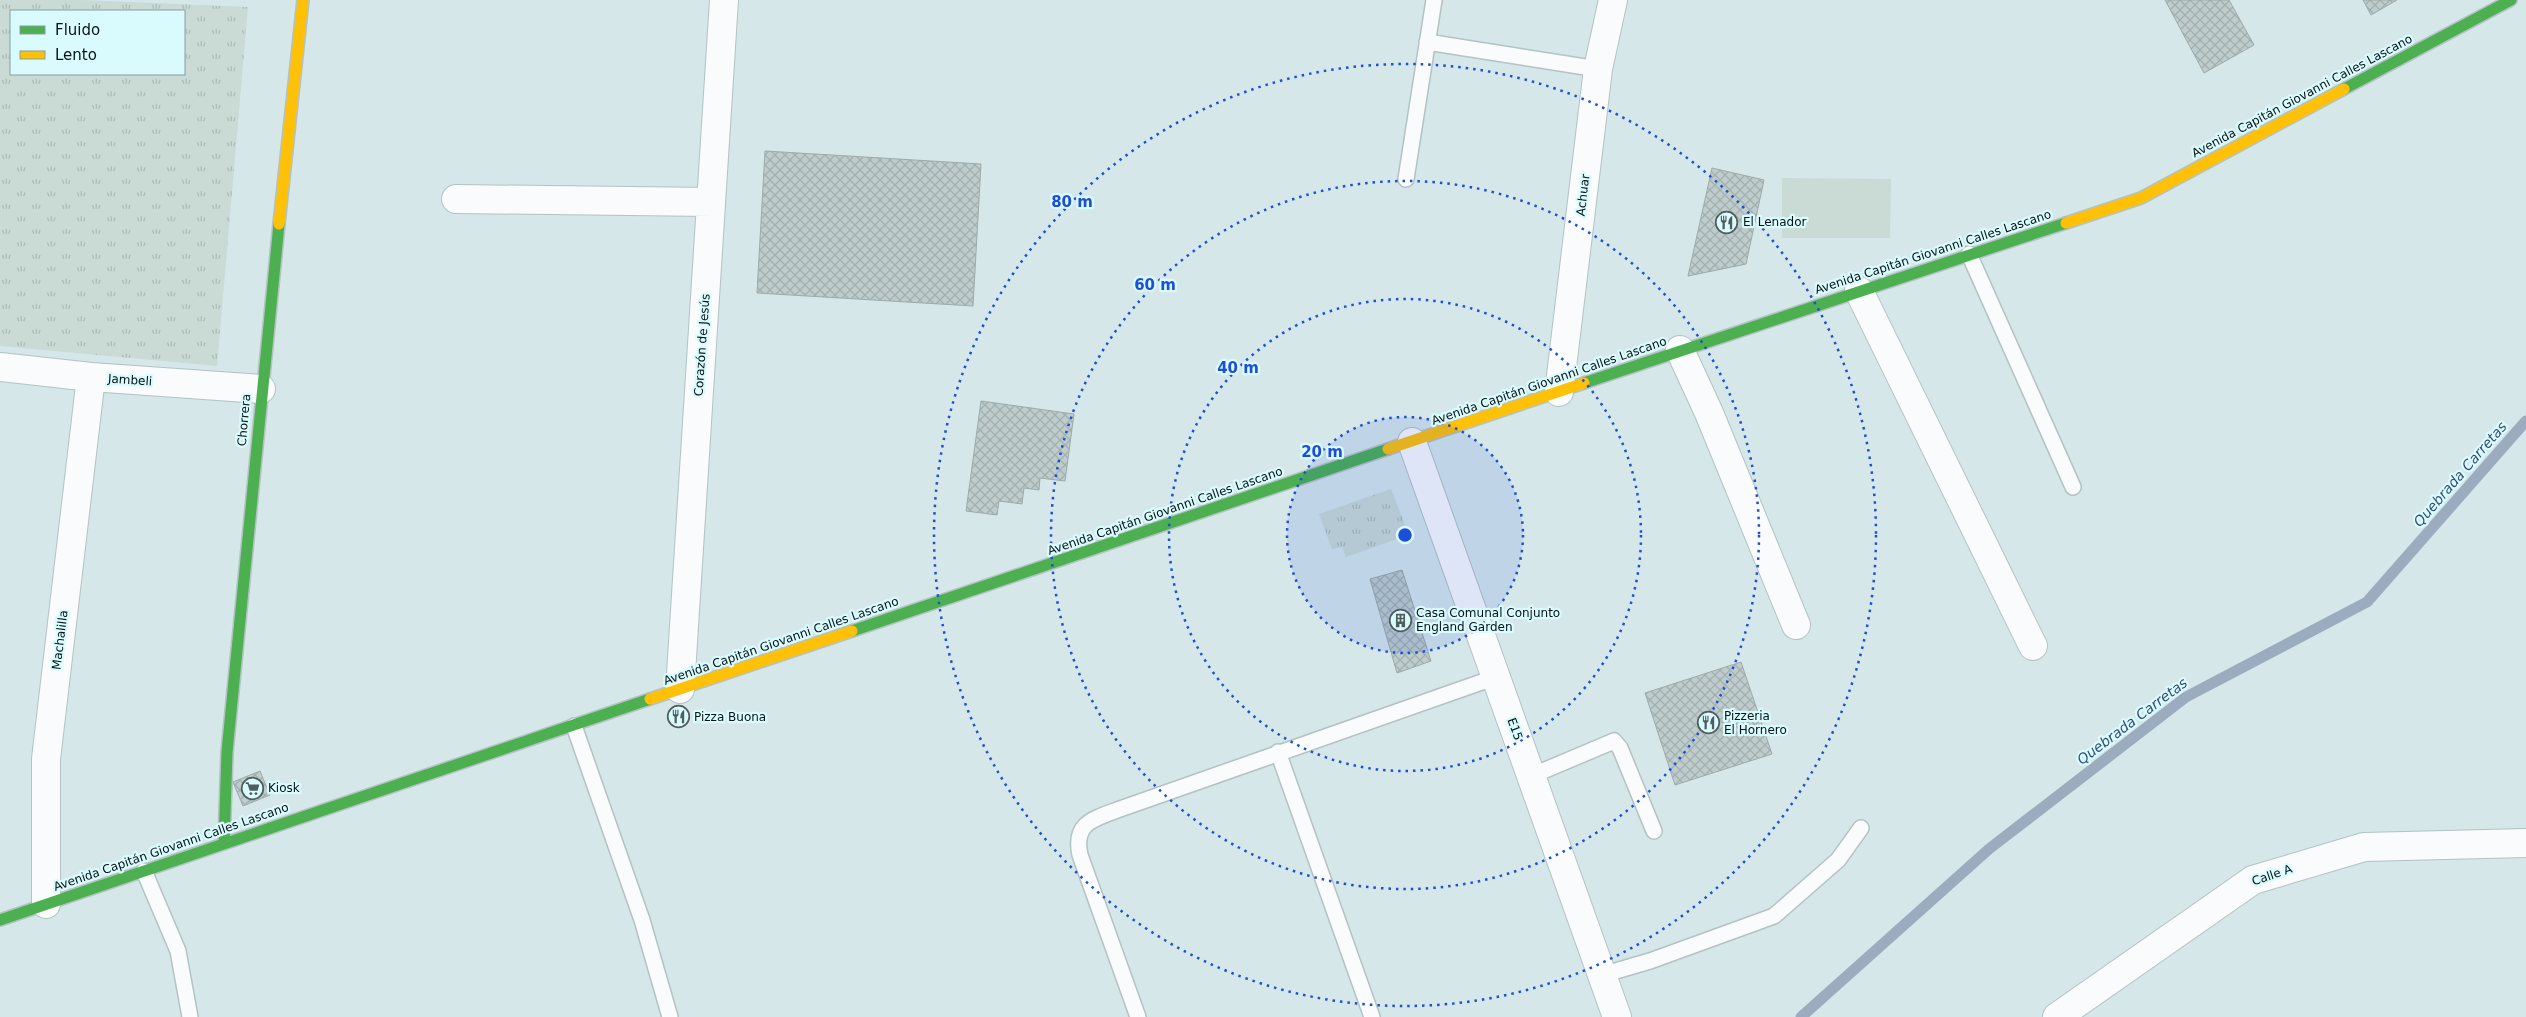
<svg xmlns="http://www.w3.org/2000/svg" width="2526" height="1017" font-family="'DejaVu Sans',sans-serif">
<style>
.grass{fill:url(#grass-tufts);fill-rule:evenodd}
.garden{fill:#c9dbd4}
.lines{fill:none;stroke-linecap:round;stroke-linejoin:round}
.stream{stroke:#9bacbe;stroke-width:11}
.building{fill:url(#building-cross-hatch);stroke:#9daaaa}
.lane-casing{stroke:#b4c2c3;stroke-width:18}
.street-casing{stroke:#b4c2c3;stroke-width:30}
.fast-casing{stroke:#b4c2c3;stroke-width:14}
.slow-casing{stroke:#b4c2c3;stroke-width:14}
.lane{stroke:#f9fbfc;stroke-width:15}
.street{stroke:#f9fbfc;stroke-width:28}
.fast{stroke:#4caf50;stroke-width:11}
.slow{stroke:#ffc107;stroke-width:11}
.ring{fill:none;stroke:#1d4ed8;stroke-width:2.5;stroke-dasharray:2.5 5}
.labels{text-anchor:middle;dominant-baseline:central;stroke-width:4.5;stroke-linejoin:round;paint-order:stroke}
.street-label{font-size:12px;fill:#081315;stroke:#dafbfe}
.poi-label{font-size:12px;fill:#081315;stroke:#dafbfe;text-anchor:start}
.water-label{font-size:14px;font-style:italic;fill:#354e75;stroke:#dafbfe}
.centre{fill:#1d4ed8;stroke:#dafbfe;stroke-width:2.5}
.ring-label{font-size:15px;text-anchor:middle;font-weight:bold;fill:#1d4ed8;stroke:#dafbfe;stroke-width:4.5;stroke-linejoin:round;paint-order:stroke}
</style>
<defs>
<pattern id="grass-tufts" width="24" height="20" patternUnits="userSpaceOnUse" patternTransform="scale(1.25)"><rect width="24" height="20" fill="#c9dbd4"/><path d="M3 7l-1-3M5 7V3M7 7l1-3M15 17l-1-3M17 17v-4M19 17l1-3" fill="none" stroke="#abbbb5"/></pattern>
<pattern id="building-cross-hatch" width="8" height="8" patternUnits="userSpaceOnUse" patternTransform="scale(1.25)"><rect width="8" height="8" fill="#becdcc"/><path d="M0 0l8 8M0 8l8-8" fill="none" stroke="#a2afae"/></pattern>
</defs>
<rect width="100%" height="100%" fill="#d5e7e9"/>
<path class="grass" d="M0,0H81L248,7L217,366L0,346ZM184,11V74H11V11Z
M1391,489L1409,535L1346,557L1342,547L1332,549L1319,514Z"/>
<path class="garden" d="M1782,178L1891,179L1890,238H1782Z"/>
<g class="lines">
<path class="stream" d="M1801,1017L1989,849L2186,697L2367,602L2526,421"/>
</g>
<path class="building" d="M2165,0H2229L2254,45L2204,73Z
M2363,0H2397L2371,15Z
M765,151L981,164L973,306L757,293Z
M1712,168L1764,180L1746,264L1688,276Z
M981,401L1074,414L1065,481L1040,478L1039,490L1024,488L1022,504L999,501L997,515L966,511Z
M1402,570L1431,661L1397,673L1370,579Z
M1741,662L1772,754L1675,785L1645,693Z
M260,771L270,795L243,806L233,782Z"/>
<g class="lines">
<defs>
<path id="lane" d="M1427,42L1598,69
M1406,179L1434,0
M1969,254L2073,487
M574,726L642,920L670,1017
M1278,752L1372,1017
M1531,776L1614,741L1620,748L1654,831
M144,871L178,951L190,1017
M1602,975L1650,961L1774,916L1838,860L1861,828
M1138,1017L1080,855C1073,823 1093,819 1120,809L1496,677"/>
<path id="street" d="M456,199L711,202
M1859,291L2033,646
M1680,350L1709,413L1796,625
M0,367L91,377L261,389
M1559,392L1598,69L1613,0
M1412,442L1617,1017
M680,689L724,0
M46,904V759L91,377
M2057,1017L2253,880L2364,847L2526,843"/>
<path id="fast" d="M2344,89L2511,0
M1584,383L2066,223
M852,631L1388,449
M224,844L227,752L279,224
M0,920L650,699"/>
<path id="slow" d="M2066,223L2141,198L2344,89
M279,224L303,0
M1388,449L1584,383
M650,699L852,631"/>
</defs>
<use href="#lane" class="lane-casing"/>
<use href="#street" class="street-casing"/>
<use href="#fast" class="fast-casing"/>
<use href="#slow" class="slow-casing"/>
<use href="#lane" class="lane"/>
<use href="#street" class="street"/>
<use href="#fast" class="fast"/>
<use href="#slow" class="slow"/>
</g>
<circle cx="1405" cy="535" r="118" fill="#1d4ed8" fill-opacity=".12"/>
<g class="ring">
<circle cx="1405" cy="535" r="118"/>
<circle cx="1405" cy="535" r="236"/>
<circle cx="1405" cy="535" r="354"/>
<circle cx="1405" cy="535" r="471"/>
</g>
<defs>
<symbol id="restaurant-ring" viewBox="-11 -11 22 22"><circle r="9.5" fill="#dafbfe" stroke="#505d5f" stroke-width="1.5"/><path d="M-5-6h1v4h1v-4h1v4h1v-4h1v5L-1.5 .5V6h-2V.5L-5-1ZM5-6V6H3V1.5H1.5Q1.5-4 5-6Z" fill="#505d5f"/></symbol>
<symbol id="building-ring" viewBox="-11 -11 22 22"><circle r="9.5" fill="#dafbfe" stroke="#505d5f" stroke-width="1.5"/><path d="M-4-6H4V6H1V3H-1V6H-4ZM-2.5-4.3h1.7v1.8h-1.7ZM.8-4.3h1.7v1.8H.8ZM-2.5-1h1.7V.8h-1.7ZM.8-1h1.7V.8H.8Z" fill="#505d5f"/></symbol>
<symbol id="supermarket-ring" viewBox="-11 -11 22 22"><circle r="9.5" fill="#dafbfe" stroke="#505d5f" stroke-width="1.5"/><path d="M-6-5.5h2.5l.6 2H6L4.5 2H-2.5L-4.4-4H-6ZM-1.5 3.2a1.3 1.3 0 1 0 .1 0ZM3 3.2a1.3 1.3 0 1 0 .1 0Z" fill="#505d5f"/></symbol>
</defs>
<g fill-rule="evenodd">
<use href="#restaurant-ring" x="1714" y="210" width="25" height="25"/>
<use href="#building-ring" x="1388" y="608" width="25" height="25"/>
<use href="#restaurant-ring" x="666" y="704" width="25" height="25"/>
<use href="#restaurant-ring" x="1696" y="710" width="25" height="25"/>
<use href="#supermarket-ring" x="240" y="776" width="25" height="25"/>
</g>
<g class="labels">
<g class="street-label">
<text transform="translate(2302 96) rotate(-28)">Avenida Capitán Giovanni Calles Lascano</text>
<text transform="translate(1583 195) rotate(-83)">Achuar</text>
<text transform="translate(1933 252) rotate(-18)">Avenida Capitán Giovanni Calles Lascano</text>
<text transform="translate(702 345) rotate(-86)">Corazón de Jesús</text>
<text transform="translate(130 380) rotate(4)">Jambeli</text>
<text transform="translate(1549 381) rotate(-19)">Avenida Capitán Giovanni Calles Lascano</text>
<text transform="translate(244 420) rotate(-85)">Chorrera</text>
<text transform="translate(1165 511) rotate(-19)">Avenida Capitán Giovanni Calles Lascano</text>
<text transform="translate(60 640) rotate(-83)">Machalilla</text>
<text transform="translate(781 641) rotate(-19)">Avenida Capitán Giovanni Calles Lascano</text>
<text transform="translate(1515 729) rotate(70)">E15</text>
<text transform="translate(171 847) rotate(-19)">Avenida Capitán Giovanni Calles Lascano</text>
<text transform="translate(2272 875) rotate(-19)">Calle A</text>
</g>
<g class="poi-label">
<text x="1743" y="222">El Lenador</text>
<text x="1416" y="613">Casa Comunal Conjunto<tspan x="1416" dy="14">England Garden</tspan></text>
<text x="1724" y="716">Pizzeria<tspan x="1724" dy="14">El Hornero</tspan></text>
<text x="694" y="717">Pizza Buona</text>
<text x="268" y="788">Kiosk</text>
</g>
<g class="water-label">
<text transform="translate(2460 474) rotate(-49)">Quebrada Carretas</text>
<text transform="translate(2132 721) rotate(-37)">Quebrada Carretas</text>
</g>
</g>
<circle cx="1405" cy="535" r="8" class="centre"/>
<g class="ring-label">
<text x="1072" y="207">80 m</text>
<text x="1155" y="290">60 m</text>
<text x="1238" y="373">40 m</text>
<text x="1322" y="457">20 m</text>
</g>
<rect x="10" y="10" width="175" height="65" fill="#dafbfe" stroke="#869ea1"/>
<rect x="20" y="26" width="25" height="8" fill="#4caf50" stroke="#869ea1"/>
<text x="55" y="35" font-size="15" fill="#081315">Fluido</text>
<rect x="20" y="51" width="25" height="8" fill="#ffc107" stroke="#869ea1"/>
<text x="55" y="60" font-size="15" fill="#081315">Lento</text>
</svg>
